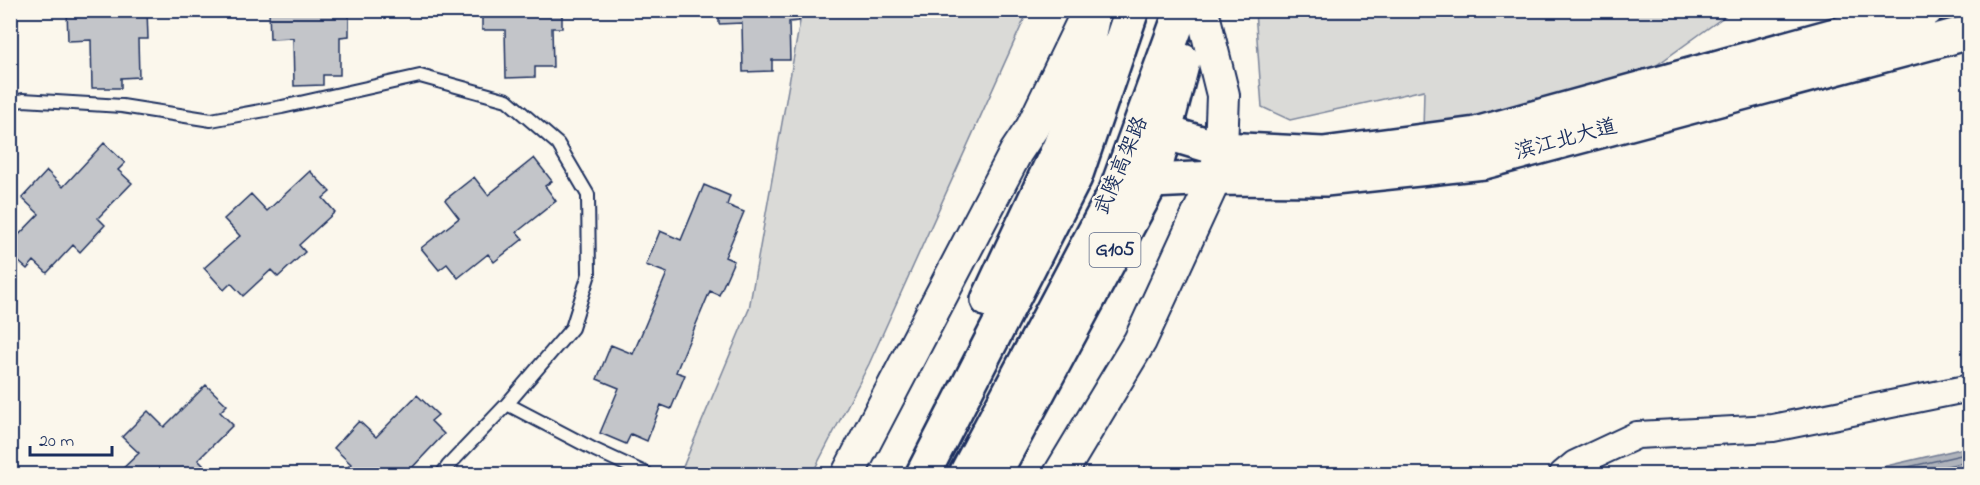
<svg xmlns="http://www.w3.org/2000/svg" width="1980" height="485" font-family="'Indie Flower','LXGW WenKai TC',sans-serif">
<style>
.green{fill:#dadad7;stroke:#7a849a;stroke-width:1.5}
.water{fill:#afb3bb;stroke:#747e96;stroke-width:1.5}
.lines{fill:none;stroke-linecap:round;stroke-linejoin:round}
.shore{stroke:#566483;stroke-width:1.5}
.building{fill:#c3c5c9;stroke:#1b2f5e;stroke-width:1.5}
.service-casing{stroke:#1b2f5e;stroke-width:16}
.minor-casing{stroke:#1b2f5e;stroke-width:30}
.tertiary-casing{stroke:#1b2f5e;stroke-width:36}
.primary-casing{stroke:#1b2f5e;stroke-width:38}
.trunk-casing{stroke:#1b2f5e;stroke-width:38}
.service{stroke:#fbf7ec;stroke-width:12}
.minor{stroke:#fbf7ec;stroke-width:26}
.tertiary{stroke:#fbf7ec;stroke-width:32}
.primary{stroke:#fbf7ec;stroke-width:33}
.trunk{stroke:#fbf7ec;stroke-width:33}
.labels{text-anchor:middle;dominant-baseline:central;stroke-width:5;stroke-linejoin:round;paint-order:stroke}
.shield{fill:#fbf7ec;stroke:#5e6b89;stroke-width:1.5}
.shield-label{font-size:20px;font-weight:bold;fill:#1b2f5e}
.street-label{font-size:21px;fill:#1b2f5e;stroke:#fbf7ec}
</style>
<rect width="100%" height="100%" fill="#fbf7ec"/>
<filter id="ink" filterUnits="userSpaceOnUse"><feTurbulence type="fractalNoise" baseFrequency=".0167" numOctaves="2"/><feDisplacementMap in="SourceGraphic" scale="12" xChannelSelector="R" yChannelSelector="G"/><feConvolveMatrix kernelMatrix="1 2 1 2 8 2 1 2 1" color-interpolation-filters="sRGB"/></filter>
<g filter="url(#ink)">
<path class="green" d="M802,10L1028,11L869,364L812,474H680L749,309Z
M1255,11H1732L1576,123L1422,171L1424,90L1290,120L1262,107Z"/>
<path class="water" d="M1969,447V474H1874L1882,467Z"/>
<g class="lines">
<path class="shore" d="M1883,474L1886,472L1970,453
M1910,474L1970,461"/>
</g>
<path class="building" d="M67,10H147L148,39H138L139,77L121,78V88H92L91,40L68,41Z
M269,10H349V36L340,37V75H323V85L294,86L293,38L270,39Z
M482,10H562V28H552L553,67H535V77L506,78L505,30H482Z
M719,10H799V21L789,22L790,60H772V71L743,72L742,23L719,24Z
M104,143L125,163L118,170L132,183L98,218L105,225L80,252L73,245L47,273L34,261L27,269L10,254V244L39,214L22,198L47,171L63,187Z
M534,158L552,181L545,186L556,201L517,232L523,239L494,262L488,254L458,278L447,264L439,270L421,248L459,218L445,200L474,177L488,195Z
M310,171L330,192L323,198L335,212L299,245L305,252L278,277L271,270L243,296L231,283L224,290L204,268L240,236L224,219L251,194L267,211Z
M704,185L730,196L727,205L744,212L725,257L734,261L719,295L710,291L676,372L685,375L671,409L661,405L647,441L631,434L626,444L600,433L619,388L597,379L611,345L633,354L667,273L646,265L660,231L681,240Z
M206,385L227,405L220,412L233,425L198,460L205,467L197,474H117L139,453L122,437L148,411L164,427Z
M417,395L438,415L431,421L444,434L410,470L415,474H341L351,464L334,448L359,421L376,437Z
M590,469L601,474H587Z"/>
<g class="lines">
<defs>
<path id="service" d="M10,103L23,100L122,106L211,120L282,107L420,76L507,100L558,144L588,195L589,274L572,328L507,404L448,466L442,474
M507,404L595,450L647,474"/>
<path id="minor" d="M1563,474L1575,464L1637,435L1773,428L1970,388"/>
<path id="tertiary" d="M848,474L1016,152L1032,128L1087,14
M1060,474L1140,341L1215,178L1221,149L1223,95L1202,10"/>
<path id="primary" d="M1164,132L1221,149L1323,154L1476,134L1926,10
M1152,181L1215,178L1325,179L1484,162L1970,32"/>
<path id="trunk" d="M988,300L1060,146L1073,111L1094,10
M923,474L1075,177L1132,10
M966,474L1116,191L1182,10
M994,474L1152,181L1183,61"/>
</defs>
<use href="#service" class="service-casing"/>
<use href="#minor" class="minor-casing"/>
<use href="#tertiary" class="tertiary-casing"/>
<use href="#primary" class="primary-casing"/>
<use href="#trunk" class="trunk-casing"/>
<use href="#service" class="service"/>
<use href="#minor" class="minor"/>
<use href="#tertiary" class="tertiary"/>
<use href="#primary" class="primary"/>
<use href="#trunk" class="trunk"/>
</g>
</g>
<g class="labels">
<rect class="shield" x="1089.5" y="233" width="51" height="34" rx="4.5"/>
<g class="shield-label">
<text x="1115" y="250">G105</text>
</g>
<g class="street-label">
<text transform="translate(1566 140) rotate(-15)">滨江北大道</text>
<text transform="translate(1122 166) rotate(-67)">武陵高架路</text>
</g>
</g>
<rect width="1980" height="485" fill="none" stroke="#fbf7ec" stroke-width="36"/>
<rect x="18" y="18" width="1944" height="449" fill="none" stroke="#1b2f5e" stroke-width="2" filter="url(#ink)"/>
<path d="M30 446v9h82v-9" fill="none" stroke="#1b2f5e" stroke-width="3"/>
<text x="39" y="446" font-size="18" fill="#1b2f5e" stroke="#fbf7ec" stroke-width="4.5" paint-order="stroke">20 m</text>
</svg>
